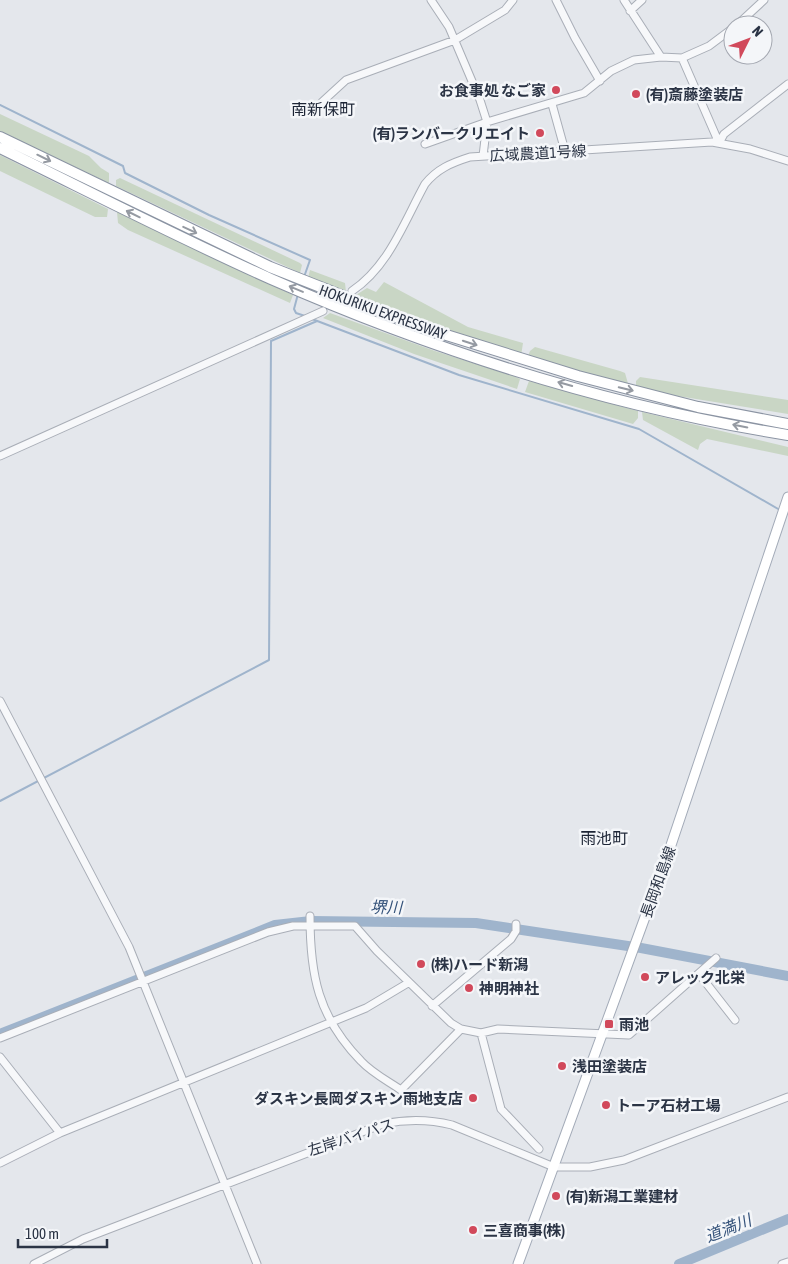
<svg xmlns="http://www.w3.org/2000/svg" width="788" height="1264" font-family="'Asap Condensed','Noto Sans JP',sans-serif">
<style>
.green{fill:#c9d6c5}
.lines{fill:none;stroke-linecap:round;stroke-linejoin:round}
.stream{stroke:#9fb4cc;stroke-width:2}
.river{stroke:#9fb4cc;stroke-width:10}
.minor-casing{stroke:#a9aeb7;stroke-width:9}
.major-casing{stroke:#a3abb8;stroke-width:11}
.highway-casing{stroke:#8b94a3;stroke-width:12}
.minor{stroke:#f7f8fa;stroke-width:7}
.major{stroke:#fff;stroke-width:9}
.highway{stroke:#fff;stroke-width:10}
.oneway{stroke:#959aa2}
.poi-dot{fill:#d1495b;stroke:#f4f6f9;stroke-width:2}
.labels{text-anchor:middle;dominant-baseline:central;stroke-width:5;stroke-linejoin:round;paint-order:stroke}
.poi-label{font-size:15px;font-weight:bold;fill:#2b3445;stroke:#f4f6f9;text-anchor:start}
.street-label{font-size:15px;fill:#2b3445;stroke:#f4f6f9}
.neighbourhood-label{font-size:16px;fill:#1d2536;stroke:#f4f6f9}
.water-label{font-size:16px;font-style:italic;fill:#34527a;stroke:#f4f6f9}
</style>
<rect width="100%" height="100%" fill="#e4e7ec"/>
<path class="green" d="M0,114L89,156L101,168L109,173V183L0,132Z
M0,155L108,209L107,217H95L0,171Z
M120,178L300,263L302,265L300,273L116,186V180Z
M117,212L293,295L290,303L128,230L118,223Z
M310,270L345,283L346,292L308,278Z
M384,282L468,327L523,343L521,356L362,300L356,295L367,288L376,292Z
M330,313L435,351L514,376L520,379L517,389L414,354L323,318Z
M535,347L620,371L625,373L629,387L528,356L530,351Z
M640,377L788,400V414L653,392L636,386V381Z
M529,381L638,411V418L633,424L525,392Z
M642,412L788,447V456L707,439L700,444L698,450L643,420Z"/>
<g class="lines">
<path class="stream" d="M0,105L123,166L125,173L209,215L310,260L304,277
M298,294L294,309L296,313L305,316
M312,319L459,375L639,429L780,510
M0,801L269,660L271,341L317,321"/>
<path class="river" d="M0,1034L275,925L311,921L476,923L641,948L788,976
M679,1264L788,1219"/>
<defs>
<path id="minor" d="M431,0L449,27L480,100L487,122L483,156
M556,0L575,38L600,81
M624,0L661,57
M630,11L642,0
M737,25L764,0
M682,58L719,143L724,134L788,84
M322,102L346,80L455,40L505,10L513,0
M552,104L565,151
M425,144L487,122L584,93L611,71L634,60L661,57L682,58L709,46L733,28
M352,291C389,266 404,222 425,184C437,169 451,163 470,157L712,142L750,149L788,161
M0,456L323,311
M0,701L129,947L257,1264
M310,916C310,975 318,1017 361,1061C372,1073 388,1081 401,1090L461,1029
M699,974L735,1020
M432,1006L511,939L516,931V924
M481,1033L501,1109L539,1149
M0,1038L268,932L293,926H355L377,951L451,1023L461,1029L481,1033L498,1029L629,1035L716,958
M0,1057L60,1133
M0,1163L60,1133L366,1008L408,983
M34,1264L83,1239L383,1124C407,1119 428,1119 452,1125L554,1167H590L624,1160L788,1097
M782,1264L788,1262"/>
<path id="major" d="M518,1264L667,857L788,497"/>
<path id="highway" d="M0,137L270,267L427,329L578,376L698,407L788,424
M0,148C90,192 179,238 271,279C435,351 611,407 788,435"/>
</defs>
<use href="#minor" class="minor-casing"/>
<use href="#major" class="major-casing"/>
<use href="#highway" class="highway-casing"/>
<use href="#minor" class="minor"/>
<use href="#major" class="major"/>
<use href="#highway" class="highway"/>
</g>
<defs><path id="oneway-shaft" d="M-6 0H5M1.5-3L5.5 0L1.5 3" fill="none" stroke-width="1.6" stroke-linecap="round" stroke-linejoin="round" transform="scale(1.25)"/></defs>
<g class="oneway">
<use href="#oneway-shaft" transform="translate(44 158) rotate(26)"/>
<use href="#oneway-shaft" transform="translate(133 214) rotate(-154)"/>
<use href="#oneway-shaft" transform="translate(190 230) rotate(25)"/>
<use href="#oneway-shaft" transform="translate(296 289) rotate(-157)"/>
<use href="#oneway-shaft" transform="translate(470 343) rotate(18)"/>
<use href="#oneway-shaft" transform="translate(565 384) rotate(-164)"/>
<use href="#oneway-shaft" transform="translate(626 389) rotate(14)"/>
<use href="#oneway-shaft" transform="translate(740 426) rotate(-169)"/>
</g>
<g class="poi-dot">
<circle cx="556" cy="90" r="5"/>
<circle cx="636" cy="94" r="5"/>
<circle cx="540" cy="133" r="5"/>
<circle cx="421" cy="964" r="5"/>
<circle cx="645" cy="977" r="5"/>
<circle cx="469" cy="988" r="5"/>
<rect x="604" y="1019" width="10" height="10" rx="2.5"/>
<circle cx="562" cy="1066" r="5"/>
<circle cx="473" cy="1098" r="5"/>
<circle cx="606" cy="1105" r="5"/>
<circle cx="556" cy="1196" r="5"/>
<circle cx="473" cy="1230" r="5"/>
</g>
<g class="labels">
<g class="poi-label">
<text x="546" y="90" text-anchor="end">お食事処 なご家</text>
<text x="646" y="94">(有)斎藤塗装店</text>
<text x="530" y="133" text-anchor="end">(有)ランバークリエイト</text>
<text x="431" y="964">(株)ハード新潟</text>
<text x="655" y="977">アレック北栄</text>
<text x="479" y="988">神明神社</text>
<text x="619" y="1024">雨池</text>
<text x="572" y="1066">浅田塗装店</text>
<text x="463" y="1098" text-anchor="end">ダスキン長岡ダスキン雨地支店</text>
<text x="616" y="1105">トーア石材工場</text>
<text x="566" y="1196">(有)新潟工業建材</text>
<text x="483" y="1230">三喜商事(株)</text>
</g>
<g class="street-label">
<text transform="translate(538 153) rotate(-3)">広域農道1号線</text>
<text transform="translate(383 312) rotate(20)">HOKURIKU EXPRESSWAY</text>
<text transform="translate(658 882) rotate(-70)">長岡和島線</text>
<text transform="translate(351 1137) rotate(-18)">左岸バイパス</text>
</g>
<g class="neighbourhood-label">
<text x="323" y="109">南新保町</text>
<text x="604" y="838">雨池町</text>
</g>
<g class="water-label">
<text transform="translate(386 907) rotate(1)">堺川</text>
<text transform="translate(728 1228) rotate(-22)">道満川</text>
</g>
</g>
<g transform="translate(748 40) rotate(48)"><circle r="24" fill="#f4f6f9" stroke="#a4a8b1"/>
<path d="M0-4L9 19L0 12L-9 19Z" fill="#d1495b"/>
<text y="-8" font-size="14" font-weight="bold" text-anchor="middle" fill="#2b3445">N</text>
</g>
<path d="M18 1239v8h89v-8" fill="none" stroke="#2b3445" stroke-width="2.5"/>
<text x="25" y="1239" font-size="15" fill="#2b3445" stroke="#f4f6f9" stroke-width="4" paint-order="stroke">100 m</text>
</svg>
